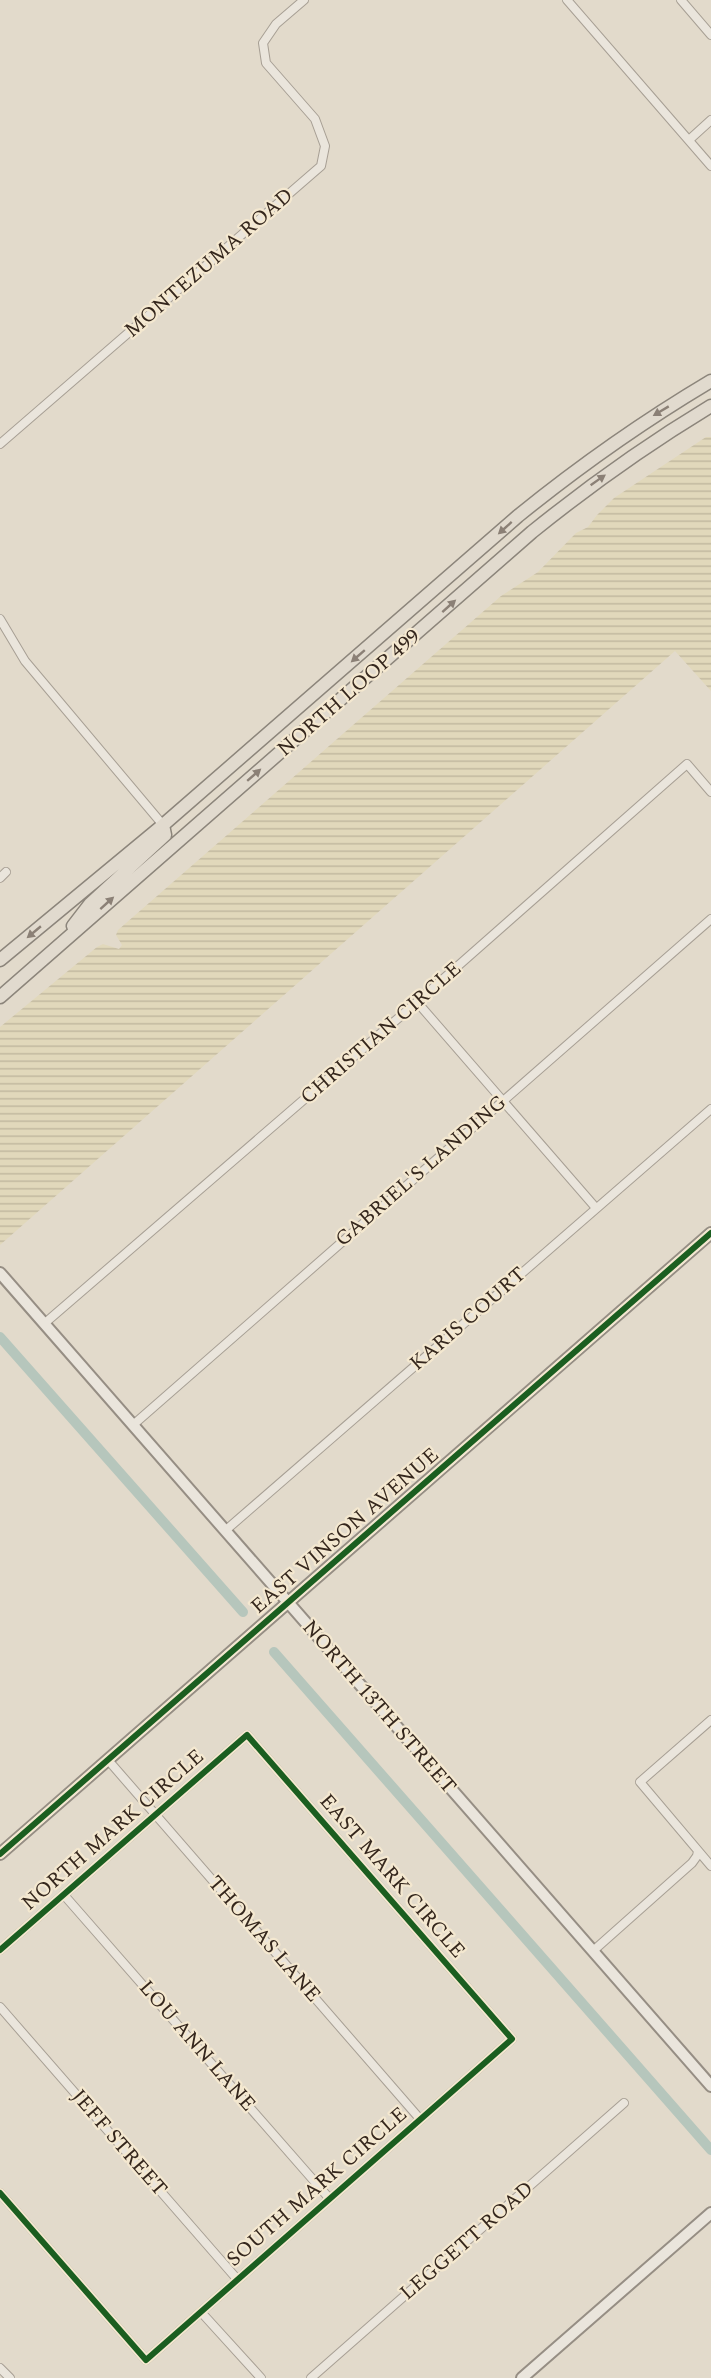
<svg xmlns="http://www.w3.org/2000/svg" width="711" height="2378" font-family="Spectral,serif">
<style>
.farmland{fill:url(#farmland-rules)}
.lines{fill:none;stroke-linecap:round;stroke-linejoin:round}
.canal{stroke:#b6c6bc;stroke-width:10}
.street-casing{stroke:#a79f94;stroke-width:10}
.secondary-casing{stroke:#968e84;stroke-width:14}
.primary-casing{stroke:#8c857b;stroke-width:15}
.street{stroke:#eae5dc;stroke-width:8}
.secondary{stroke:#eae5dc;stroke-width:10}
.primary{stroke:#e1dace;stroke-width:12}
.cycleway-casing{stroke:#f4e8d0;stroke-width:10}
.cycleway{stroke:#1b5e20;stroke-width:6}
.oneway{fill:#8b8076}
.labels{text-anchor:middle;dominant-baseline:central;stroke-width:4.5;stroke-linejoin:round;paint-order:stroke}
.street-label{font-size:21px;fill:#35271d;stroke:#f4e8d0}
</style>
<defs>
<pattern id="farmland-rules" width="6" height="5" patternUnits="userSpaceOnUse" patternTransform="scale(1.5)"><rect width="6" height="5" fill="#e1d8bb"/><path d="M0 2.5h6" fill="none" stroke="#c2b9a0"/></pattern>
</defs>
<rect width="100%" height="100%" fill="#e2dacb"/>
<path class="farmland" d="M706,437H711V691L675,651L0,1245V1027L97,947L103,944L119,949L122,945L116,935L118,930L501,596L538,572L576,533L588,527L597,515L614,498Z"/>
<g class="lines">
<path class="canal" d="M0,1337L243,1612
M274,1652L711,2150"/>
<defs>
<path id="street" d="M567,0L711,166
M681,0L711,35
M689,140L711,120
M0,444L321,166L325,146L315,119L266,63L263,43L276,24L304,0
M0,619L25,661L163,825
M0,878L6,872
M417,1002L596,1208
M45,1323L417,1002L687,764L711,792
M133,1425L711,919
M226,1530L711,1109
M711,1720L640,1782L711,1866
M108,1760L420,2119
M64,1895L329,2198
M0,1950L247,1735L512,2039L146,2360L0,2193
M593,1951L692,1863L697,1856L698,1851
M0,2007L237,2279
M201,2312L261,2378
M0,2368L10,2378
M311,2378L624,2103"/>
<path id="secondary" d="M0,1273L711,2086
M0,1854L711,1233
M522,2378L711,2213"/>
<path id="primary" d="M73,926L90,904L165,835L163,825
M0,960L163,825L518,516C581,465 642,422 711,381
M0,997L532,532C589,486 648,444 711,406"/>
</defs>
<use href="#street" class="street-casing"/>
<use href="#secondary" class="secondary-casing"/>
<use href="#primary" class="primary-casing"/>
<use href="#street" class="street"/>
<use href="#secondary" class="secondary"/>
<use href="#primary" class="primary"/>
<defs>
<path id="cycleway" d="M0,1854L711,1233
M0,1950L247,1735L512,2039L146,2360L0,2193"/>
</defs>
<use href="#cycleway" class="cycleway-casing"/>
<use href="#cycleway" class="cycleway"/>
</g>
<defs><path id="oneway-solid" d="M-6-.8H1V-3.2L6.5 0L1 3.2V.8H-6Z" transform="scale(1.5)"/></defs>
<g class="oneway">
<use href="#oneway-solid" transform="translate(661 411) rotate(149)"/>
<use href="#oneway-solid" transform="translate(598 480) rotate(-35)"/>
<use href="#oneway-solid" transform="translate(505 528) rotate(138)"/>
<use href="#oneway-solid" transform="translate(449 606) rotate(-42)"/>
<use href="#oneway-solid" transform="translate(358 656) rotate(139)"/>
<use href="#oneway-solid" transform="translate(254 775) rotate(-41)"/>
<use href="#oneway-solid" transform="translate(107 903) rotate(-42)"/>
<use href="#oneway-solid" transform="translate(34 932) rotate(140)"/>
</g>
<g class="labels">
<g class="street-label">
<text transform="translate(209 263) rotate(-41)">MONTEZUMA ROAD</text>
<text transform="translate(349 693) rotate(-41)">NORTH LOOP 499</text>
<text transform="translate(381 1033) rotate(-41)">CHRISTIAN CIRCLE</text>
<text transform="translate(421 1171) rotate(-41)">GABRIEL'S LANDING</text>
<text transform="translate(468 1319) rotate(-41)">KARIS COURT</text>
<text transform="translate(345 1531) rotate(-41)">EAST VINSON AVENUE</text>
<text transform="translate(379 1707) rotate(49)">NORTH 13TH STREET</text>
<text transform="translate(113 1830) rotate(-41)">NORTH MARK CIRCLE</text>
<text transform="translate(392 1876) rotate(49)">EAST MARK CIRCLE</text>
<text transform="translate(264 1939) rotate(49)">THOMAS LANE</text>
<text transform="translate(197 2046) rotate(49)">LOU ANN LANE</text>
<text transform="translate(119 2143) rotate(49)">JEFF STREET</text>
<text transform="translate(317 2187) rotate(-41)">SOUTH MARK CIRCLE</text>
<text transform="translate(467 2241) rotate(-41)">LEGGETT ROAD</text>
</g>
</g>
</svg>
